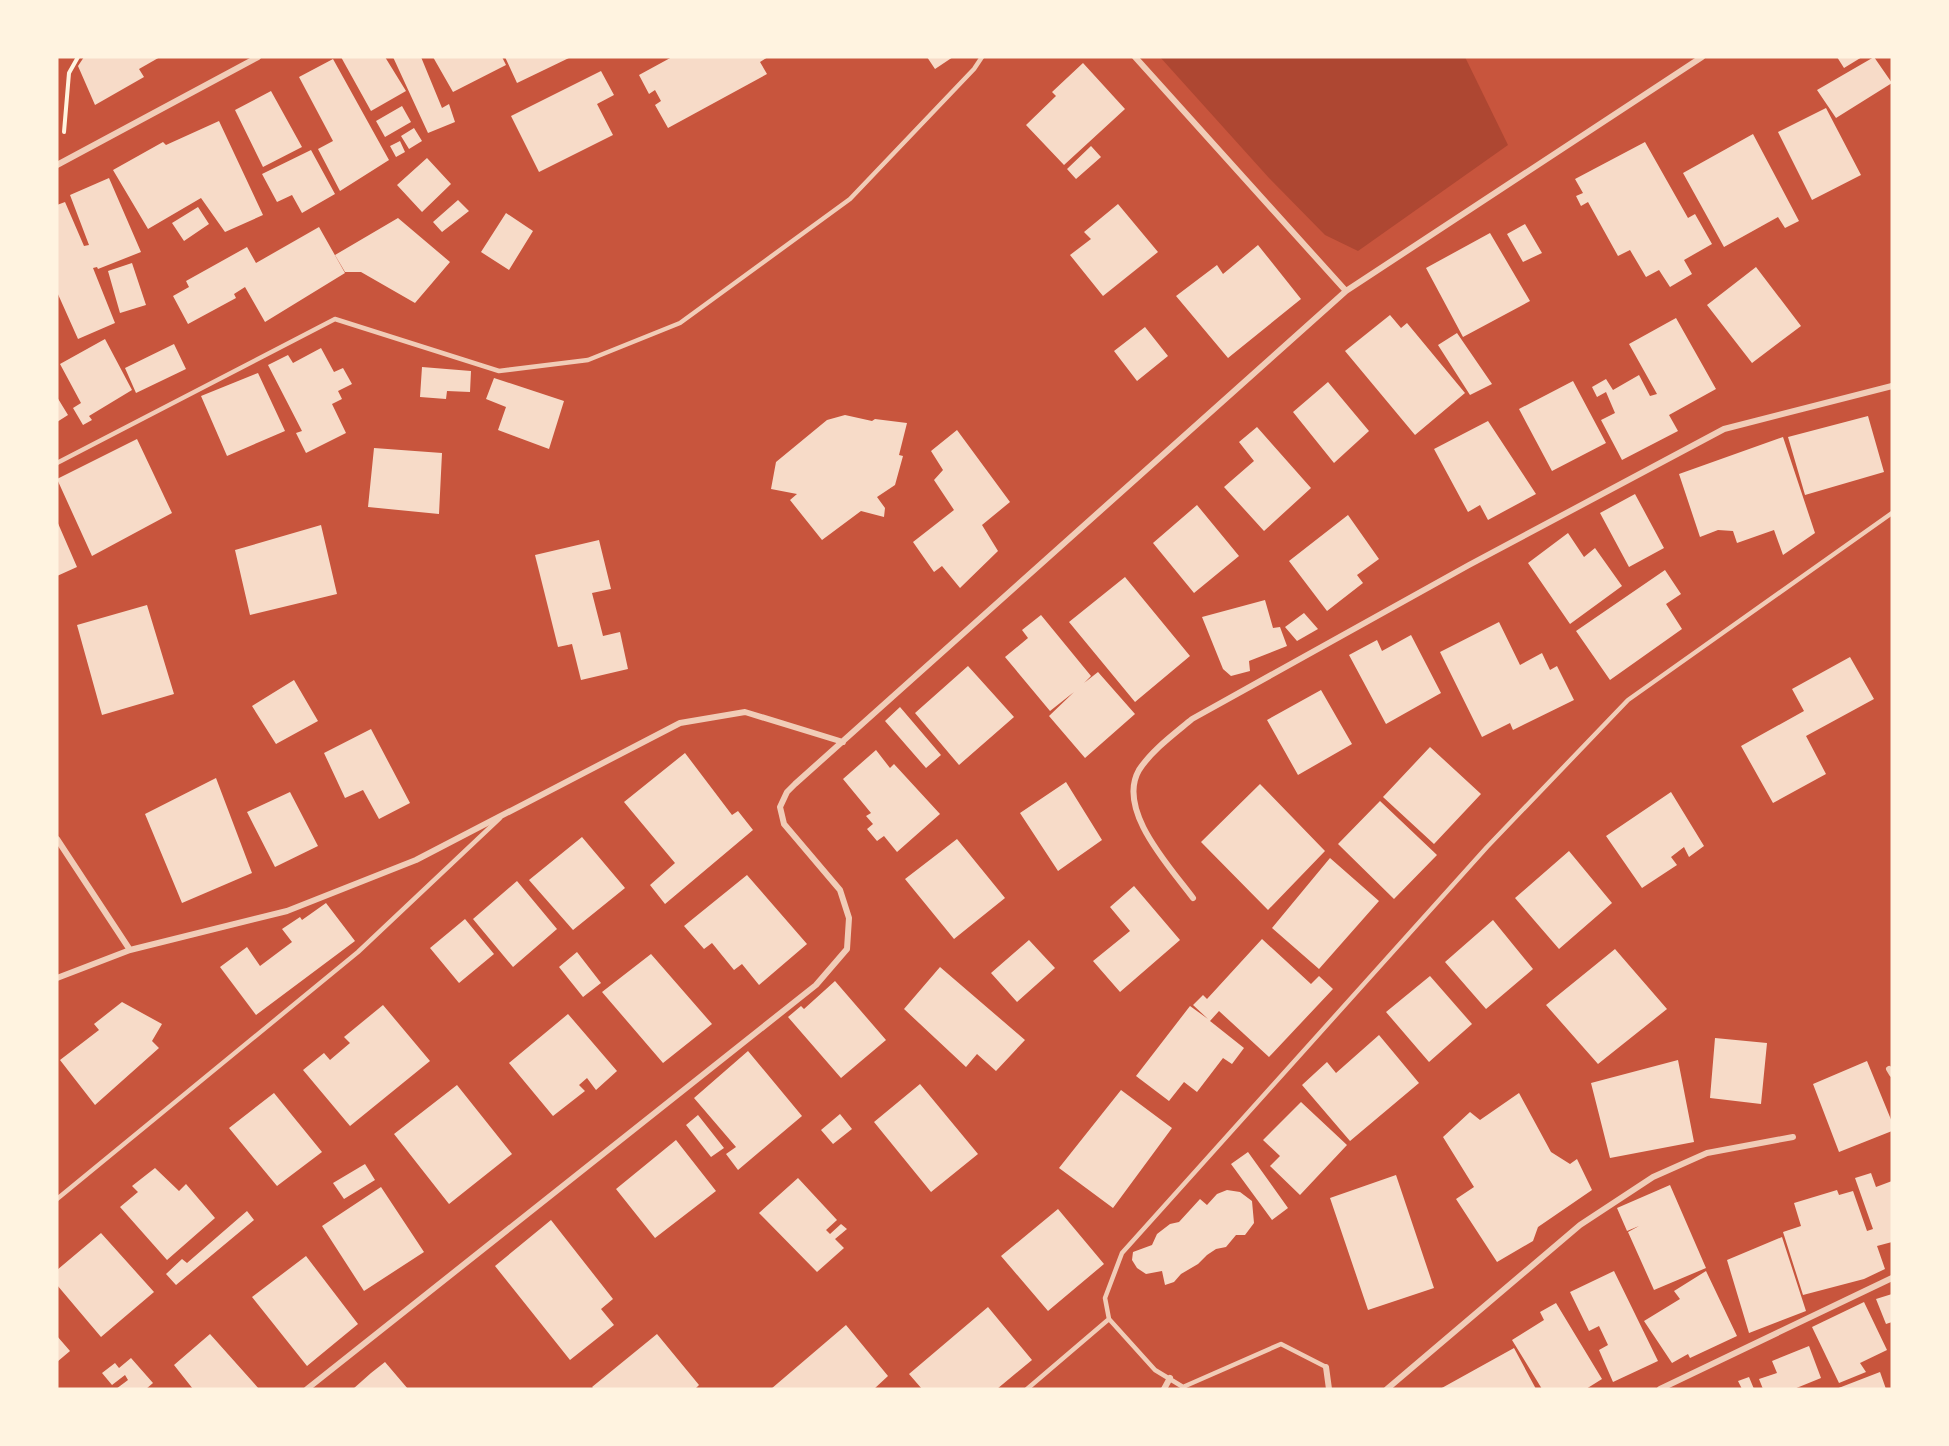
<svg xmlns="http://www.w3.org/2000/svg" width="1949" height="1446" font-family="Ubuntu,sans-serif">
<style>
.green{fill:#ae4732}
.building{fill:#f7dbc8}
.lines{fill:none;stroke-linecap:round;stroke-linejoin:round}
.path{stroke:#fff3e0;stroke-width:4}
.service{stroke:#f1ccb7;stroke-width:4.5}
.minor{stroke:#f1ccb7;stroke-width:6}
</style>
<rect width="100%" height="100%" fill="#c8553d"/>
<path class="green" d="M1160,57H1465L1508,145L1358,251L1325,235L1269,178Z"/>
<path class="building" d="M84,57H160L139,69L144,77L95,105L78,66Z
M341,57H385L406,91L371,111Z
M393,57H421L442,108L449,104L455,122L428,133Z
M433,57H502L506,65L453,92Z
M505,57H571L517,83Z
M672,57H768L760,62L767,74L668,128L655,105L661,101L655,90L649,94L639,75Z
M927,57H953L935,69Z
M1837,57H1862L1844,68Z
M1874,57L1892,83L1836,118L1817,90Z
M333,59L389,160L340,191L318,149L333,141L299,77Z
M1083,63L1125,109L1064,165L1026,125L1056,96L1052,92Z
M601,71L614,95L597,104L613,135L539,172L511,116Z
M271,91L302,147L263,167L235,110Z
M402,106L411,122L385,137L376,121Z
M1826,108L1861,175L1812,200L1778,132Z
M219,121L263,215L225,232L201,198L148,229L113,170L163,142L166,145Z
M414,128L422,141L409,149L401,136Z
M1753,134L1799,221L1785,228L1778,217L1724,247L1683,173Z
M400,141L405,152L396,157L390,146Z
M1645,142L1688,218L1695,214L1712,244L1684,260L1692,274L1670,287L1659,270L1646,277L1630,250L1618,256L1588,202L1581,206L1576,196L1583,193L1575,179Z
M1091,146L1101,157L1076,179L1067,169Z
M311,150L335,194L302,213L292,195L277,202L262,174Z
M427,158L451,184L422,212L397,185Z
M109,178L141,252L98,269L97,267L93,268L115,323L78,339L57,292V205L65,202L84,246L89,245L70,195Z
M458,200L469,211L442,232L433,222Z
M1118,204L1158,252L1103,296L1070,255L1091,239L1084,232Z
M198,207L209,224L184,241L172,223Z
M506,213L533,231L509,270L481,252Z
M398,218L450,262L415,303L361,272H345L335,255Z
M1525,224L1542,253L1523,262L1507,234Z
M319,227L345,273L265,322L245,287L234,294L236,298L188,324L173,296L189,287L186,281L247,247L256,263Z
M1490,233L1530,301L1463,337L1426,268Z
M1258,245L1301,299L1228,358L1176,296L1217,265L1223,274Z
M132,263L146,305L120,313L108,271Z
M1756,267L1801,326L1752,363L1707,305Z
M1390,315L1401,328L1407,323L1465,393L1415,435L1345,351Z
M1676,318L1716,389L1669,415L1678,431L1622,460L1601,420L1615,413L1606,392L1597,397L1592,387L1606,379L1613,390L1639,375L1650,396L1657,394L1629,344Z
M1145,327L1168,356L1137,381L1114,351Z
M1457,333L1492,384L1470,395L1438,345Z
M105,339L132,390L89,416L92,420L83,425L73,408L81,403L60,364Z
M174,344L186,369L136,393L125,368Z
M321,348L334,372L343,368L352,384L338,391L342,399L332,404L346,433L306,453L296,433L302,431L268,365L288,355L293,363Z
M422,367L471,371L470,392L447,391L446,399L420,397Z
M258,373L285,431L227,456L201,396Z
M494,378L564,401L549,449L498,430L506,407L486,399Z
M1573,381L1606,443L1552,471L1519,409Z
M1328,382L1369,431L1334,463L1293,412Z
M57,397L68,415L57,422Z
M845,415L872,421L875,419L907,423L899,455L903,456L895,485L877,497L885,508L884,517L861,511L822,540L790,500L797,494L771,489L776,462L827,420Z
M1868,416L1884,472L1805,495L1788,437Z
M1488,421L1536,494L1488,520L1480,505L1468,512L1434,449Z
M1257,427L1311,488L1264,531L1224,487L1254,461L1239,442Z
M957,430L1010,502L982,525L998,551L960,588L942,566L934,572L913,542L954,510L934,480L943,470L931,451Z
M1783,437L1815,533L1783,555L1774,530L1737,543L1733,531L1718,530L1700,537L1679,474Z
M137,439L172,513L92,556L57,479Z
M374,448L442,453L439,514L368,507Z
M1635,494L1664,548L1629,567L1600,513Z
M1197,505L1239,556L1194,593L1153,543Z
M1348,515L1379,559L1357,575L1363,583L1327,611L1289,561Z
M57,521L77,567L57,576Z
M321,525L337,594L250,615L235,550Z
M1568,533L1584,557L1595,548L1622,586L1570,624L1528,563Z
M599,540L611,589L592,593L603,636L620,632L628,669L581,680L572,644L558,647L535,555Z
M1665,570L1681,594L1666,604L1682,629L1610,680L1576,631Z
M1125,577L1190,656L1135,702L1069,622Z
M1265,600L1273,628L1280,627L1287,646L1249,661L1250,671L1231,676L1223,669L1202,617Z
M147,605L174,694L102,715L77,625Z
M1304,613L1318,629L1297,641L1285,627Z
M1041,615L1091,676L1084,683L1098,672L1135,714L1085,758L1049,716L1074,692L1050,711L1005,657L1028,638L1022,630Z
M1499,622L1520,665L1542,653L1550,670L1557,666L1574,700L1513,730L1510,723L1482,737L1440,652Z
M1411,635L1441,693L1386,724L1349,655L1377,640L1382,651Z
M1850,657L1874,699L1806,736L1826,774L1773,803L1741,746L1804,711L1792,689Z
M968,666L1014,717L959,765L915,713Z
M294,680L318,721L276,744L252,706Z
M1321,690L1352,744L1298,775L1267,720Z
M900,707L941,755L926,768L885,721Z
M371,729L410,803L379,819L363,790L345,798L324,753Z
M1430,747L1481,794L1434,844L1383,797Z
M876,750L890,768L894,764L940,814L897,852L884,836L877,841L867,829L873,824L866,816L871,813L843,779Z
M685,753L732,815L738,811L753,830L665,904L650,885L675,863L624,802Z
M216,778L252,873L182,903L145,814Z
M1066,782L1102,840L1058,871L1020,813Z
M1260,784L1325,851L1268,910L1201,842Z
M290,792L318,846L275,867L247,812Z
M1671,792L1704,846L1689,857L1684,847L1671,857L1677,865L1642,888L1606,836Z
M1380,801L1437,855L1394,899L1338,844Z
M582,837L625,888L573,930L529,880Z
M957,839L1005,898L954,939L905,879Z
M1569,851L1612,903L1559,949L1515,898Z
M1330,858L1379,901L1319,969L1272,928Z
M747,875L807,944L759,985L742,964L734,970L712,943L704,949L684,926Z
M517,881L557,929L513,967L473,919Z
M1134,886L1180,940L1120,992L1093,961L1130,931L1110,907Z
M326,903L355,941L256,1015L220,967L247,947L260,966L292,942L282,929L300,917L302,920Z
M465,919L494,954L459,983L430,948Z
M1493,920L1533,969L1486,1009L1445,962Z
M1262,939L1311,984L1319,976L1333,989L1269,1057L1219,1011L1210,1021L1244,1048L1232,1064L1223,1058L1197,1092L1184,1082L1169,1101L1136,1076L1190,1006L1208,1019L1193,1005L1203,995L1207,999Z
M1029,940L1055,968L1017,1002L991,973Z
M1615,949L1667,1009L1598,1064L1546,1005Z
M577,952L601,983L583,997L559,967Z
M651,954L712,1024L663,1063L602,992Z
M940,967L1025,1040L996,1071L977,1054L966,1067L904,1009Z
M1430,976L1472,1024L1429,1062L1386,1012Z
M835,981L886,1040L841,1078L788,1017L801,1006L804,1009Z
M122,1002L162,1024L152,1041L159,1048L95,1105L60,1060L99,1030L94,1024Z
M383,1005L430,1061L350,1126L303,1070L324,1053L330,1060L350,1043L344,1037Z
M568,1014L617,1071L596,1090L587,1078L579,1085L585,1091L553,1116L509,1063Z
M1379,1035L1419,1083L1350,1141L1302,1085L1327,1062L1336,1073Z
M1715,1038L1767,1043L1761,1104L1710,1098Z
M748,1051L802,1116L738,1170L726,1154L736,1147L694,1098Z
M1678,1060L1694,1142L1610,1158L1591,1083Z
M1867,1061L1892,1122V1131L1839,1152L1813,1084Z
M920,1084L978,1154L931,1192L874,1122Z
M457,1085L512,1154L449,1204L394,1134Z
M1121,1090L1172,1128L1113,1208L1059,1168Z
M274,1093L322,1152L277,1186L229,1128Z
M1519,1093L1551,1152L1570,1164L1577,1159L1592,1190L1538,1227L1533,1241L1497,1262L1456,1199L1474,1187L1443,1137L1470,1112L1480,1120Z
M1301,1102L1347,1145L1300,1195L1270,1166L1280,1156L1263,1140Z
M840,1114L852,1129L833,1144L821,1130Z
M698,1115L724,1148L711,1157L686,1125Z
M676,1140L716,1191L655,1238L616,1189Z
M1248,1152L1288,1208L1272,1220L1231,1164Z
M365,1164L375,1180L344,1199L333,1183Z
M155,1168L179,1191L186,1184L215,1218L167,1260L120,1207L138,1192L132,1186Z
M1871,1173L1876,1187L1892,1181V1242L1877,1246L1885,1269L1864,1279L1803,1295L1783,1232L1801,1226L1794,1203L1837,1190L1839,1195L1853,1191L1867,1231L1873,1229L1855,1178Z
M1396,1175L1434,1288L1368,1310L1330,1198Z
M798,1178L837,1220L826,1230L830,1234L841,1224L847,1229L835,1239L844,1248L817,1272L759,1213Z
M1670,1185L1706,1268L1654,1290L1628,1232L1639,1226L1627,1231L1617,1208Z
M381,1187L424,1252L364,1291L322,1226Z
M1227,1190L1240,1192L1252,1201L1254,1223L1245,1235H1236L1226,1247L1216,1249L1207,1255L1198,1264L1181,1274L1174,1282L1165,1285L1162,1271L1146,1274L1137,1268L1132,1260L1133,1252L1152,1245L1157,1234L1170,1224L1179,1222L1200,1199L1207,1205L1217,1194Z
M1058,1209L1104,1264L1048,1311L1001,1256Z
M247,1211L254,1220L176,1285L166,1274L182,1259L187,1263Z
M551,1220L613,1299L601,1309L614,1325L570,1360L495,1266Z
M101,1233L154,1292L101,1337L57,1285V1270Z
M1782,1237L1806,1311L1749,1333L1727,1260Z
M306,1256L358,1324L307,1366L252,1297Z
M1614,1271L1658,1361L1613,1382L1599,1350L1608,1345L1599,1326L1589,1331L1570,1292Z
M1706,1271L1737,1336L1690,1358L1688,1354L1672,1363L1644,1321L1680,1299L1674,1291Z
M1892,1294V1322L1886,1324L1876,1299Z
M1864,1302L1887,1350L1860,1363L1866,1372L1839,1383L1812,1327Z
M1556,1303L1602,1379L1586,1389H1542L1512,1340L1544,1320L1540,1312Z
M988,1307L1032,1360L997,1389H922L909,1374Z
M846,1325L888,1376L874,1389H771Z
M210,1334L252,1381L259,1389H193L174,1365Z
M657,1334L699,1385L695,1389H594L592,1387Z
M57,1336L70,1351L57,1362Z
M1809,1346L1821,1378L1794,1389H1763L1759,1379L1777,1373L1772,1361Z
M1514,1348L1536,1389H1440Z
M131,1358L153,1383L146,1389H116L128,1380L125,1375L112,1385L102,1373L115,1363L119,1368Z
M385,1362L408,1389H353L371,1373Z
M1880,1372L1886,1389H1836Z
M1749,1377L1754,1389H1742L1738,1381Z"/>
<g class="lines">
<path class="path" d="M64,132L69,73L78,57"/>
<path class="service" d="M57,463L335,319L499,371L588,360L680,323L850,199L974,69L982,57
M57,1199L358,952L500,818
M1326,1367L1281,1344L1183,1387L1155,1370L1109,1319L1105,1298L1122,1253L1487,847L1628,700L1892,513
M1027,1389L1109,1319"/>
<path class="minor" d="M1135,57L1346,291
M57,165L258,57
M57,839L130,950
M1193,898C1170,867 1116,810 1139,770C1152,750 1174,734 1192,719L1469,565L1724,429L1892,386
M57,978L130,950L287,911L416,860L680,723L745,712L843,742
M1889,1069L1892,1074
M1326,1367L1329,1389
M307,1389L816,985L847,949L849,918L840,890L784,824L780,807L787,792L795,784L1346,291L1702,57
M1164,1389L1170,1378
M1387,1389L1580,1225L1653,1177L1707,1153L1793,1137
M1660,1389L1892,1278"/>
</g>
<rect width="1949" height="1446" fill="none" stroke="#fff3e0" stroke-width="117"/>
</svg>
